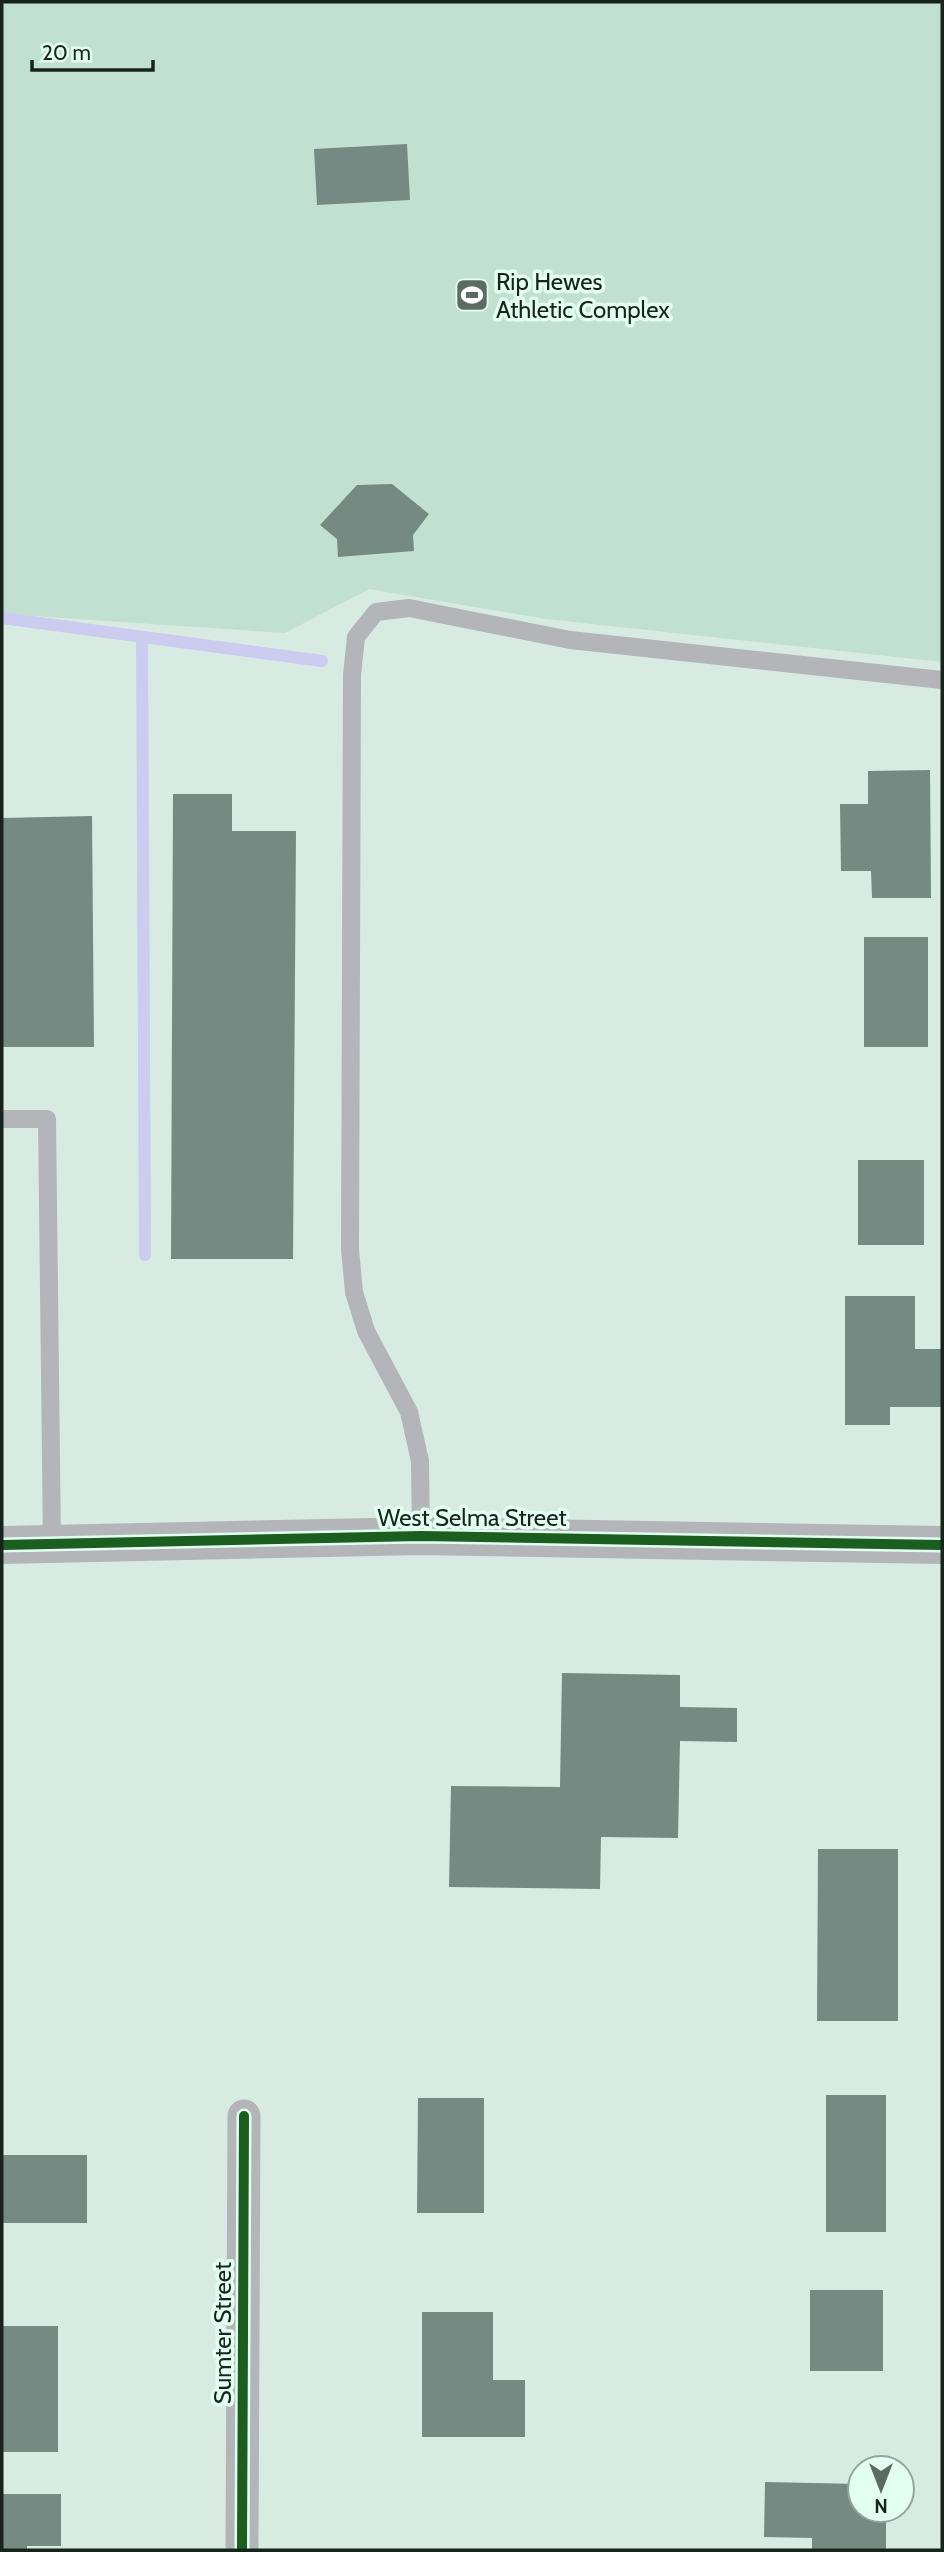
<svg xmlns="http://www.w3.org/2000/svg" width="944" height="2552" font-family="Cabin,sans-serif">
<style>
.green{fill:#c1e0d2}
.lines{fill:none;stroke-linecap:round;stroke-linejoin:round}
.stream{stroke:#cbccef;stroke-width:12}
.building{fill:#748a82}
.service{stroke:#b3b5b8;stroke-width:18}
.minor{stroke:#b3b5b8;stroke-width:33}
.tertiary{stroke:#b3b5b8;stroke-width:38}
.cycleway-casing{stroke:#e3fff1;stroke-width:15}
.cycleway{stroke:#1b5e20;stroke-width:10}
.labels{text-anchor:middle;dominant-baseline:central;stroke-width:7;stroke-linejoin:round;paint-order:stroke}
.poi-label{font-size:24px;fill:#17241e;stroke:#e3fff1;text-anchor:start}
.street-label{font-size:24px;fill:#17241e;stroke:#e3fff1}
</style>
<rect width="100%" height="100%" fill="#d8ebe2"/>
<path class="green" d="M2,2H942V662L546,619L369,589L285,633L2,614Z"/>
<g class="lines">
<path class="stream" d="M2,618L322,661
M142,637L145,1255"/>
</g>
<path class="building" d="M407,144L410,200L317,205L314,149Z
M392,484L429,514L413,535L414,551L338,557L337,539L320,525L357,485Z
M930,770L931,898H872L871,871H841L840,804H868V771Z
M173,794H232V831H296L293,1259H171Z
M92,816L94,1047H2V818Z
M864,937H928V1047H864Z
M858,1160H924V1245H858Z
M845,1296H915V1349H942V1407H890V1425H845Z
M562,1673L680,1675V1707L737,1708V1742L680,1741L678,1838L601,1837L600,1889L449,1887L451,1786L560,1787Z
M818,1849H898V2021H817Z
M826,2095H886V2232H826Z
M418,2098H484V2213H417Z
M2,2155H87V2223H2Z
M810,2290H883V2371H810Z
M422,2312H493V2380H525V2437H422Z
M2,2326H58V2452H2Z
M765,2482L860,2484V2510H886V2550H812V2538L764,2537Z
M2,2494H61V2546H27V2550H2Z"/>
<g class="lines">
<path class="service" d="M2,1119H47L52,1544
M421,1536L420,1461L409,1412L366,1331L354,1292L350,1249L352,675L356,637L376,612L409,608L570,640L942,680"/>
<path class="minor" d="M242,2550L244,2116"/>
<path class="tertiary" d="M2,1545L421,1536L942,1545"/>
<defs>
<path id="cycleway" d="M2,1545L421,1536L942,1545
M242,2550L244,2116"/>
</defs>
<use href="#cycleway" class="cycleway-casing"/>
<use href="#cycleway" class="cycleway"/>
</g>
<defs>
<symbol id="stadium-square" viewBox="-11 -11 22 22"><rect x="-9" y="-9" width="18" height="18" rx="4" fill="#5b6a63" stroke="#e3fff1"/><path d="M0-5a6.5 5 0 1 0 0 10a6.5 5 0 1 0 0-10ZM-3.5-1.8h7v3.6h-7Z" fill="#fff"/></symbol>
</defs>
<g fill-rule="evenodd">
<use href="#stadium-square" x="453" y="276" width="38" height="38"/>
</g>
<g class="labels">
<g class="poi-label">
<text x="496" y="281">Rip Hewes<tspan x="496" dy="28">Athletic Complex</tspan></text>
</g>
<g class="street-label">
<text x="472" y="1517">West Selma Street</text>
<text transform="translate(222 2333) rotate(-90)">Sumter Street</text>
</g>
</g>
<rect width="944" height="2552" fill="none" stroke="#17241e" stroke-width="7"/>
<g transform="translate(881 2489) rotate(180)"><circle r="33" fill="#e3fff1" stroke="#91a79d" stroke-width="2"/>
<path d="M0-5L12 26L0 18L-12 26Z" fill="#5b6a63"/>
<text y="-10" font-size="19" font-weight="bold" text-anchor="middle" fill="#17241e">N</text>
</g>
<path d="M32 60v10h121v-10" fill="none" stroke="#17241e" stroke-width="3.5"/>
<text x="42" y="60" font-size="21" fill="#17241e" stroke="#e3fff1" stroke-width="5" paint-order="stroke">20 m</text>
</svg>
